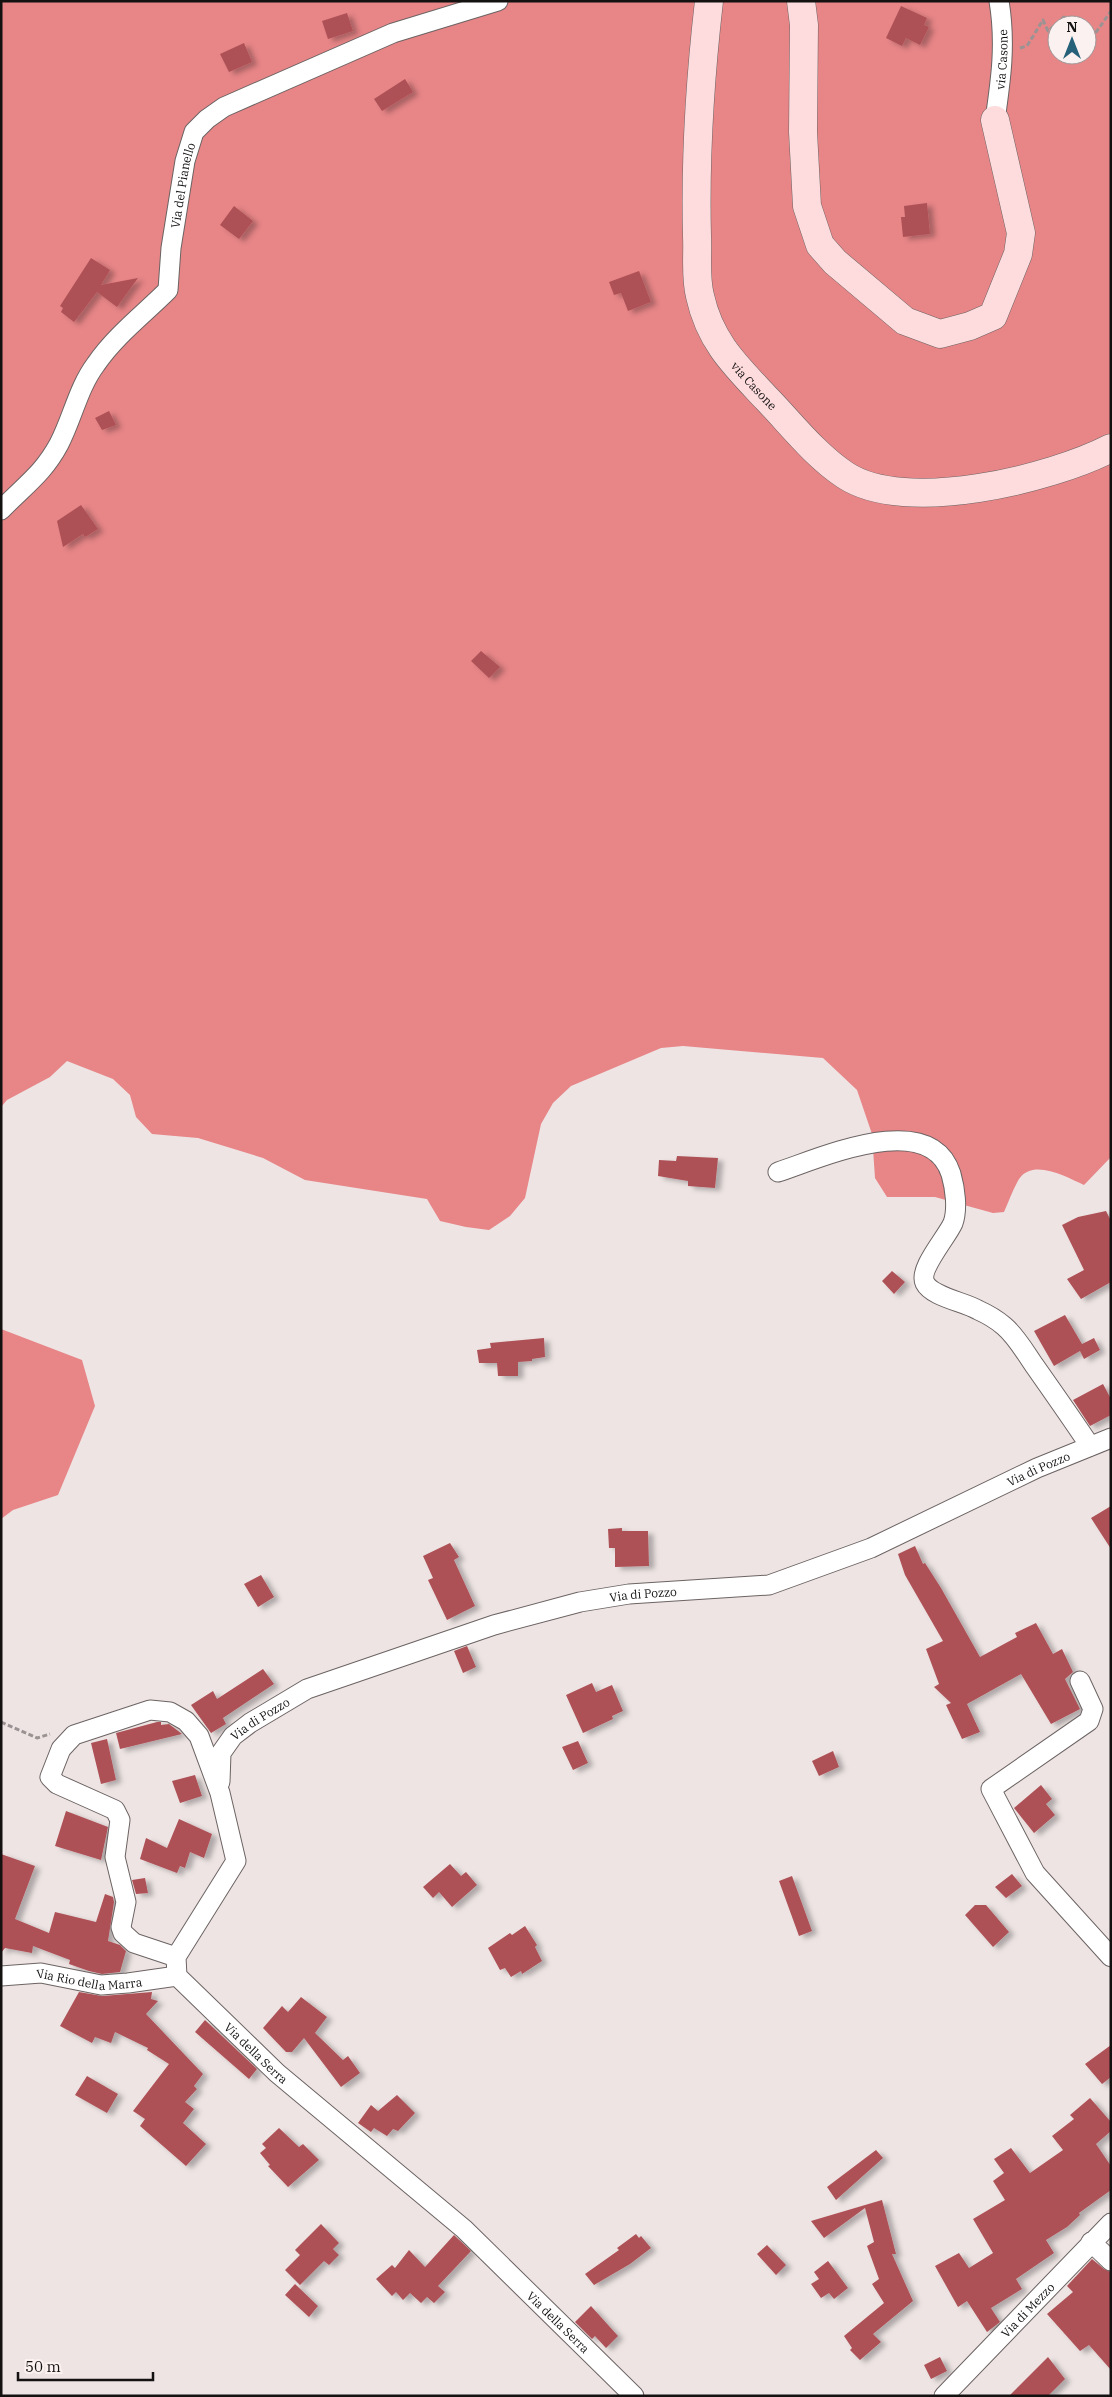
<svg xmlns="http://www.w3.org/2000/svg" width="1112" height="2397" font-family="'IBM Plex Serif',serif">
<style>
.forest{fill:#e78587;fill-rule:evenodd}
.building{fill:#ae5156;filter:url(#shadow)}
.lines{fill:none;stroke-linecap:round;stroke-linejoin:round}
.street-casing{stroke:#6c6363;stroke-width:21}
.secondary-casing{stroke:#6c6363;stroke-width:29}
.path{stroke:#9b9393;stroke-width:3;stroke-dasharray:5 2.5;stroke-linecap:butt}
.street{stroke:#fff;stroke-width:19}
.secondary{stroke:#fedcdd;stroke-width:28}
.labels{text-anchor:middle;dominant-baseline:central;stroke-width:4.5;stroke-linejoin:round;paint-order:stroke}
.street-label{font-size:12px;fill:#141111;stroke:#fbf1f1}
</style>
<defs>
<filter id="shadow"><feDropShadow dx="5.5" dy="3" stdDeviation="2.5" flood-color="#0004"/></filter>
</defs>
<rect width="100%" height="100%" fill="#eee4e4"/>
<path class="forest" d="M1,1H1111V1157L1084,1185C1067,1177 1033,1158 1019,1179C1013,1189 1009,1201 1004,1212L993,1213L935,1197H887L875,1178L872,1134L857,1090L823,1058L683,1046L661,1048L571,1086L553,1103L541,1124L525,1198L510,1216L489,1230L466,1227L440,1221L427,1199L305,1180L263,1158L198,1138L152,1134L136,1117L130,1095L113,1079L67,1061L50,1077L7,1100L1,1107ZM1057,25H1087V55H1057Z
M1,1329L82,1360L95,1406L58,1495L13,1510L1,1519Z"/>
<path class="building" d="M901,6L927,18L924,25L929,27L920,45L906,38L902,46L886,38Z
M347,13L353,31L328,39L322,21Z
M244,43L252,62L229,72L220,54Z
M405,79L413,92L382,111L374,99Z
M927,203L930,234L903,237L901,217H905L904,206Z
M234,206L253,221L239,239L220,225Z
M91,258L110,270L101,285L138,278L117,307L97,292L74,322L61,312L63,308L60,306Z
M639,271L651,302L628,311L621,293L614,295L609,282Z
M109,411L116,425L102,430L95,418Z
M81,505L98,529L85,537L83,534L63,547L57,521Z
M481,651L500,667L489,678L471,661Z
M677,1156L718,1158L715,1188L688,1186V1181L658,1176L659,1160L676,1161Z
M1106,1211L1111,1221V1282L1081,1299L1067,1279L1084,1270L1062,1225L1078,1217Z
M892,1271L905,1282L894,1294L882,1281Z
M1065,1315L1082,1344L1094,1338L1100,1350L1084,1359L1080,1351L1054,1366L1034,1331Z
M544,1338L545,1357L532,1359V1361L518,1362V1376H498L497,1363H479L477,1350L491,1348L490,1343Z
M1103,1384L1111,1399V1415L1090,1426L1073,1400Z
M1111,1506V1549L1091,1518Z
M622,1528V1531H648L649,1566L615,1567V1548H609L608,1529Z
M450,1543L459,1557L454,1560L475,1606L447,1620L428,1580L433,1578L423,1556Z
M915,1546L923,1564L925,1563L941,1588L980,1657L1017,1637L1015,1633L1036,1623L1053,1654L1062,1649L1073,1672L1065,1679L1080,1709L1051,1724L1021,1674L967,1704L980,1732L962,1739L946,1705L951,1703L934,1687L939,1684L926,1649L943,1641L905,1575L898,1554Z
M261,1575L274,1597L258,1607L244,1584Z
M467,1646L476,1667L463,1673L454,1651Z
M263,1669L274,1684L223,1718L226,1724L211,1733L191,1705L213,1691L217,1699Z
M592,1683L596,1692L612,1685L623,1711L612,1716L613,1719L583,1733L566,1695Z
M157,1722H161V1725L169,1724L182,1734L120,1749L116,1733Z
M107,1739L116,1780L101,1784L91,1743Z
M578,1741L588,1763L573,1770L562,1747Z
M833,1751L839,1767L819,1776L812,1761Z
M195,1775L202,1796L180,1803L172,1781Z
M1041,1785L1052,1799L1046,1804L1055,1815L1034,1833L1014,1808Z
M66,1811L108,1827L101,1860L55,1846Z
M179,1819L212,1834L204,1858L190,1852L185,1868L180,1866L177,1873L140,1859L146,1838L167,1848Z
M1,1854L35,1866L15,1919L49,1933L55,1912L96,1922L105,1894L113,1897L114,1902L108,1941L120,1945L126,1951L120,1972L102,1974L89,1971L69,1964L70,1960L33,1946L32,1953L5,1948L1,1953Z
M450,1864L461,1876L466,1872L477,1885L452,1907L439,1892L433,1898L423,1887Z
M1012,1874L1022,1886L1006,1898L995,1887Z
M792,1876L812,1931L799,1936L779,1881Z
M145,1878L148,1893L136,1894L132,1880Z
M975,1905H986L1009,1932L993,1947L965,1915Z
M525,1926L537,1945L535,1947L542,1961L522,1974L521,1971L511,1977L505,1968L500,1970L488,1948L510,1933L512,1935Z
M79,1992L102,1996L152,1992L151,1999L158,2001L146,2014L203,2074L194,2086L197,2089L185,2102L194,2109L183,2123L206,2144L186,2166L140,2126L145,2119L133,2111L169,2064L147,2050L148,2048L115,2032L111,2043L95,2037L92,2043L60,2026Z
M301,1997L327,2017L315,2033L343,2060L348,2056L360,2073L341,2087L304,2038L292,2052H286L263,2028L282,2006L288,2012Z
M205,2020L257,2069L249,2079L195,2032Z
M1111,2045V2077L1102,2084L1085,2064Z
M87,2076L118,2094L107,2113L75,2095Z
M397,2095L415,2113L398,2131L393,2129L387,2136L374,2128L371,2132L358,2123L371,2105L378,2111Z
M1090,2098L1111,2122V2131L1096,2144L1111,2166V2190L1079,2213L1080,2215L1067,2227L1046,2240L1054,2253L1016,2279L1022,2289L991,2308L1000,2322L987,2332L967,2301L958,2307L935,2266L959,2253L969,2268L993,2253L973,2219L1005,2200L993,2181L1004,2173L994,2159L1011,2148L1030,2173L1063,2150L1052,2136L1074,2119L1070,2115Z
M279,2128L299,2147L303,2144L319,2160L288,2187L268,2166L270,2165L260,2153L266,2148L262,2144Z
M876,2150L883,2158L836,2200L827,2187Z
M882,2200L896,2254H892L913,2301L873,2334L881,2342L860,2360L850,2350L852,2348L844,2336L884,2303L872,2284L879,2279L867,2246L874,2242L865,2208L824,2238L811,2221Z
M321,2224L339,2243L333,2249L339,2255L329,2265L324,2261L300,2285L285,2270L300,2255L295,2250Z
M636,2234L639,2238L641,2236L651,2248L630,2264L594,2285L585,2274L619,2250L617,2248Z
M454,2235L471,2251L438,2286L445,2292L434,2303L427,2297L421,2303L410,2293L403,2300L396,2292L392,2296L376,2279L392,2265L395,2268L409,2250L425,2267Z
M767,2245L786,2265L776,2275L757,2254Z
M1092,2259L1104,2269L1111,2272V2370L1089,2345L1080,2351L1047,2314L1073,2292L1067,2286Z
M828,2261L848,2288L834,2299L829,2293L821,2298L811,2284L819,2279L814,2272Z
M295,2284L318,2306L309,2317L285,2295Z
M591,2306L618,2336L606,2348L595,2336L592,2339L575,2322Z
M940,2357L947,2371L931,2379L924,2365Z
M1048,2357L1065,2379L1048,2396H1009Z"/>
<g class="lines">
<defs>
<g id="street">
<path id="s1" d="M995,120C1001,79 1006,43 999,1"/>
<path id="s2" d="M1,510C24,486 43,474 59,444C73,417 78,388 96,364C115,336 144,314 168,290L171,248L185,161L194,132L207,119L224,107L393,33L498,1"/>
<path d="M778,1172C821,1158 930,1108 951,1174C955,1188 958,1209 953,1223C947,1237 918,1269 925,1283C932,1297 965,1302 978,1310C987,1314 997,1320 1004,1326C1016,1336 1025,1352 1034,1365C1053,1392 1072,1419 1090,1446"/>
<path d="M1080,1681L1093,1709L1089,1721L991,1789L1035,1873L1111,1957"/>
<path id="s3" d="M220,1782L221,1753L233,1736L250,1723L307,1689L494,1625L580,1602L629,1594L769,1585L871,1548L1037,1468L1111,1438"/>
<path id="s4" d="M176,1957L134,1943L123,1933L121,1927L126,1902L115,1857L120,1820L115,1810L57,1784L50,1777L61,1749L74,1735L150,1710L170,1712L186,1721L199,1736L220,1793L236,1861L176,1957L177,1976L277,2073L464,2229L634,2396"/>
<path id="s5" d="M1,1976L41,1973L101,1985L128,1983L177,1976"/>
<path d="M1091,2242L1111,2261"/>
<path id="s6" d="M944,2396L1111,2223"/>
</g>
<g id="secondary">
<path id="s7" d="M709,1C700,79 695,158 697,236C698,255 695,277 700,296C710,342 736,366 767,399C792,425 815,455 845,475C905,515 1051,479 1111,448"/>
<path d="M801,1L804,25L803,132L807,206L820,245L835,262L905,321L940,334L970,326L993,316L1018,254L1021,233L995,120"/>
</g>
</defs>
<use href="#street" class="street-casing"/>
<use href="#secondary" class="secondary-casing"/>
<path class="path" d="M1087,45L1111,11
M1020,48L1027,46L1043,20L1048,31L1064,17L1066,25
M1071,55L1074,62L1080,60L1082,55
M1,1722L37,1738L50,1734"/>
<use href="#street" class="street"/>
<use href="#secondary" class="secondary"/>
</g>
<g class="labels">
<g class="street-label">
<text stroke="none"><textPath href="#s1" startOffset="61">via Casone</textPath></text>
<text stroke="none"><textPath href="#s2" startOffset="386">Via del Pianello</textPath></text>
<text stroke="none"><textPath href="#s7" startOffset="402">via Casone</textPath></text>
<text stroke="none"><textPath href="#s3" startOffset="908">Via di Pozzo</textPath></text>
<text stroke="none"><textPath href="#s3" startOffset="488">Via di Pozzo</textPath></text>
<text stroke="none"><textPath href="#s3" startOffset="82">Via di Pozzo</textPath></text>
<text stroke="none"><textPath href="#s5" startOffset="89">Via Rio della Marra</textPath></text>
<text stroke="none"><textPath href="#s4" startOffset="820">Via della Serra</textPath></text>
<text stroke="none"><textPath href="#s6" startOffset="120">Via di Mezzo</textPath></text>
<text stroke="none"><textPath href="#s4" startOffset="1225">Via della Serra</textPath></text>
</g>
</g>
<rect width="1112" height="2397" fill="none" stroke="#141111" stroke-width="5"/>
<g transform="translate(1072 40)"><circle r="24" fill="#fbf1f1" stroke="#9f9797"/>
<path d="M0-4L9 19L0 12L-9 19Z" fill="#266079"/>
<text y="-8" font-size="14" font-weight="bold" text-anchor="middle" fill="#141111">N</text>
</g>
<path d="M18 2372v8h135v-8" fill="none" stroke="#141111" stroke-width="2.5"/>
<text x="25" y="2372" font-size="15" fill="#141111" stroke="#fbf1f1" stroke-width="4" paint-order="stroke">50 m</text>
</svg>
